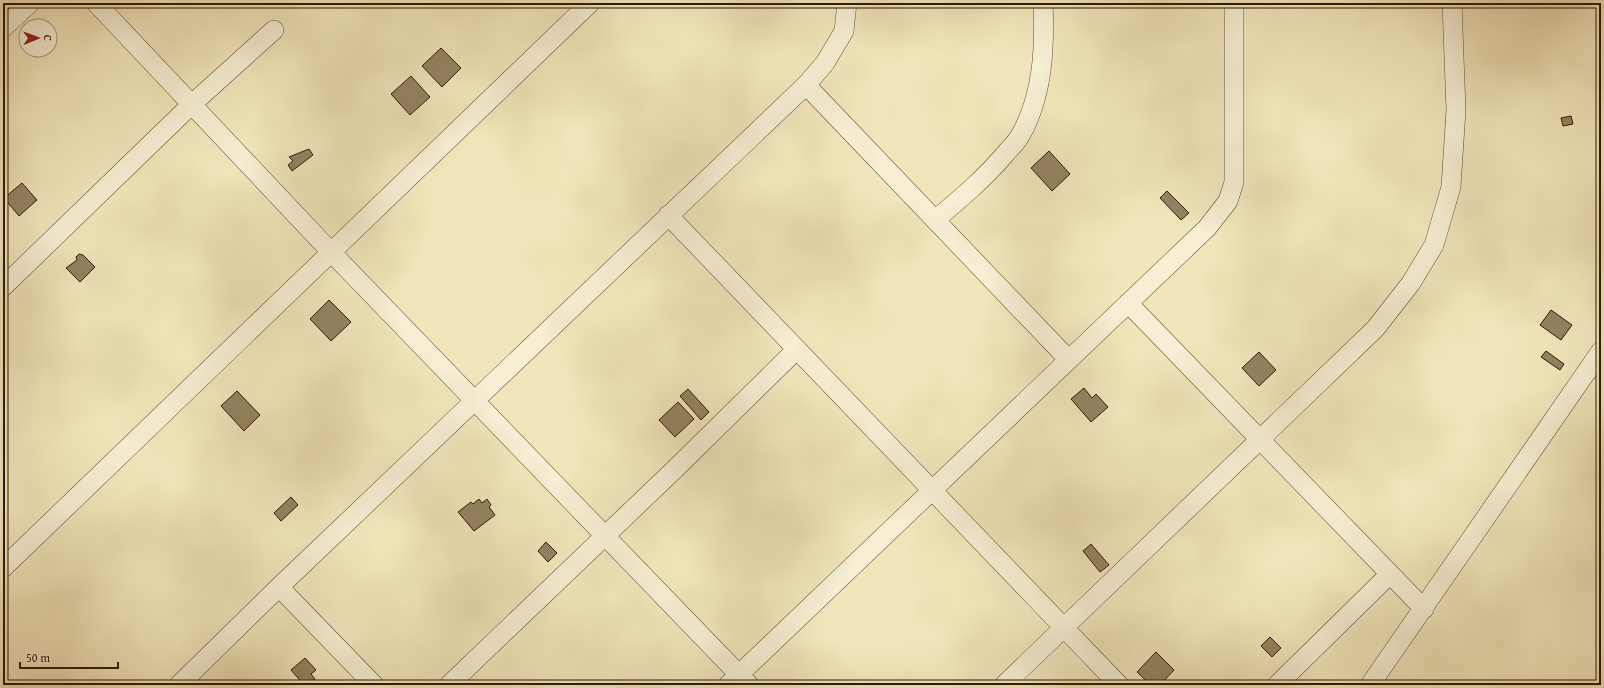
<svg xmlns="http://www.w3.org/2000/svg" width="1604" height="688" font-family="'Gentium Book Plus',serif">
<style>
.building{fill:#938362;stroke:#2e1802}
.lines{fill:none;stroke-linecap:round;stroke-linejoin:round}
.minor-casing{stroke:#5f4c30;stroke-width:20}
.minor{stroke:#f6efd3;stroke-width:19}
</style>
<rect width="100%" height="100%" fill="#f1e6bb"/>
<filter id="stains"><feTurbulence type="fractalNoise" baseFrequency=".005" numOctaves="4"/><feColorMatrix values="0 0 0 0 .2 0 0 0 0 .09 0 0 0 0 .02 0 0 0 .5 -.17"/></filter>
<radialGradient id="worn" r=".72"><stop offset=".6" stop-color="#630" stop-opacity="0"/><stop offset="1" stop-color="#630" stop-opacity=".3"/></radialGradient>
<path class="building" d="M910,3H933V6L910,5Z
M441,48L461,68L442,87L422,66Z
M411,76L430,97L410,115L391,94Z
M1571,116L1573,124L1563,126L1561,118Z
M309,149L313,155L292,171L288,165L293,161L289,157Z
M1049,151L1070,174L1052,191L1031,168Z
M22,183L37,200L19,216L4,198Z
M1167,191L1189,213L1181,220L1160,198Z
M79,254L83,255L95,267L80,282L66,268L77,260L76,257Z
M329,300L351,322L331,341L310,319Z
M1551,310L1572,325L1561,340L1540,325Z
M1546,351L1564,364L1560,370L1541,357Z
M1259,352L1276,370L1259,386L1242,368Z
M1084,388L1092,398L1096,394L1108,407L1091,422L1071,399Z
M688,389L709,412L701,420L680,396Z
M237,391L260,415L244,431L221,406Z
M678,402L694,419L675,437L659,420Z
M291,497L298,505L281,521L274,513Z
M479,499L482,503L487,499L491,505L489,507L495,515L474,531L458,512L471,502L473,504Z
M546,542L557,553L548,562L538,551Z
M1091,544L1109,565L1100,572L1083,551Z
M1270,637L1281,648L1272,657L1261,646Z
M1156,652L1174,670L1160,685H1151L1137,672Z
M305,658L316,670L311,674L315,679L309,685H304L291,670Z"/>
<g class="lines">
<defs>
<path id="minor" d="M96,3L331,252L749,685
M3,28L30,3
M806,85L1069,360
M668,215L1119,685
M935,220C960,199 985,178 1006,153C1011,147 1018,141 1021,134C1043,95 1045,47 1043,3
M3,287L192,104L274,30
M1128,303L1424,609
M3,568L590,3
M279,587L374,685
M179,685L279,587L806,85L825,63L844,31L847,3
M449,685L674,470L797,349
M728,685L1207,228L1228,201L1234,182V3
M1004,685L1375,329L1411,283L1434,245L1451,187L1456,110L1452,3
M1277,685L1390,574
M1370,685L1601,351"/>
</defs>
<use href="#minor" class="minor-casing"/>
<use href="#minor" class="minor"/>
</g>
<rect width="1604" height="688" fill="none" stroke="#f1e6bb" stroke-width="16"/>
<rect x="4" y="4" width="1596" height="680" fill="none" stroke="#2e1802" stroke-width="2"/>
<rect x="8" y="8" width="1588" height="672" fill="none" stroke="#2e1802"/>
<g transform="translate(38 38) rotate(89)"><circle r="19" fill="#f6efd3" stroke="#a6997f"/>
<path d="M0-3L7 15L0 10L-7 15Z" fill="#8f2418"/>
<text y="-6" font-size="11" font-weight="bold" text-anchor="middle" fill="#2e1802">С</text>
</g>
<path d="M20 662v6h98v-6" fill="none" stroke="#2e1802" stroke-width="2"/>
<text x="26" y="662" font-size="12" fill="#2e1802" stroke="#f6efd3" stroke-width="3" paint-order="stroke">50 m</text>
<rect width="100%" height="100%" filter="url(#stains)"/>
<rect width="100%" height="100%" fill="url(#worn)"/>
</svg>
